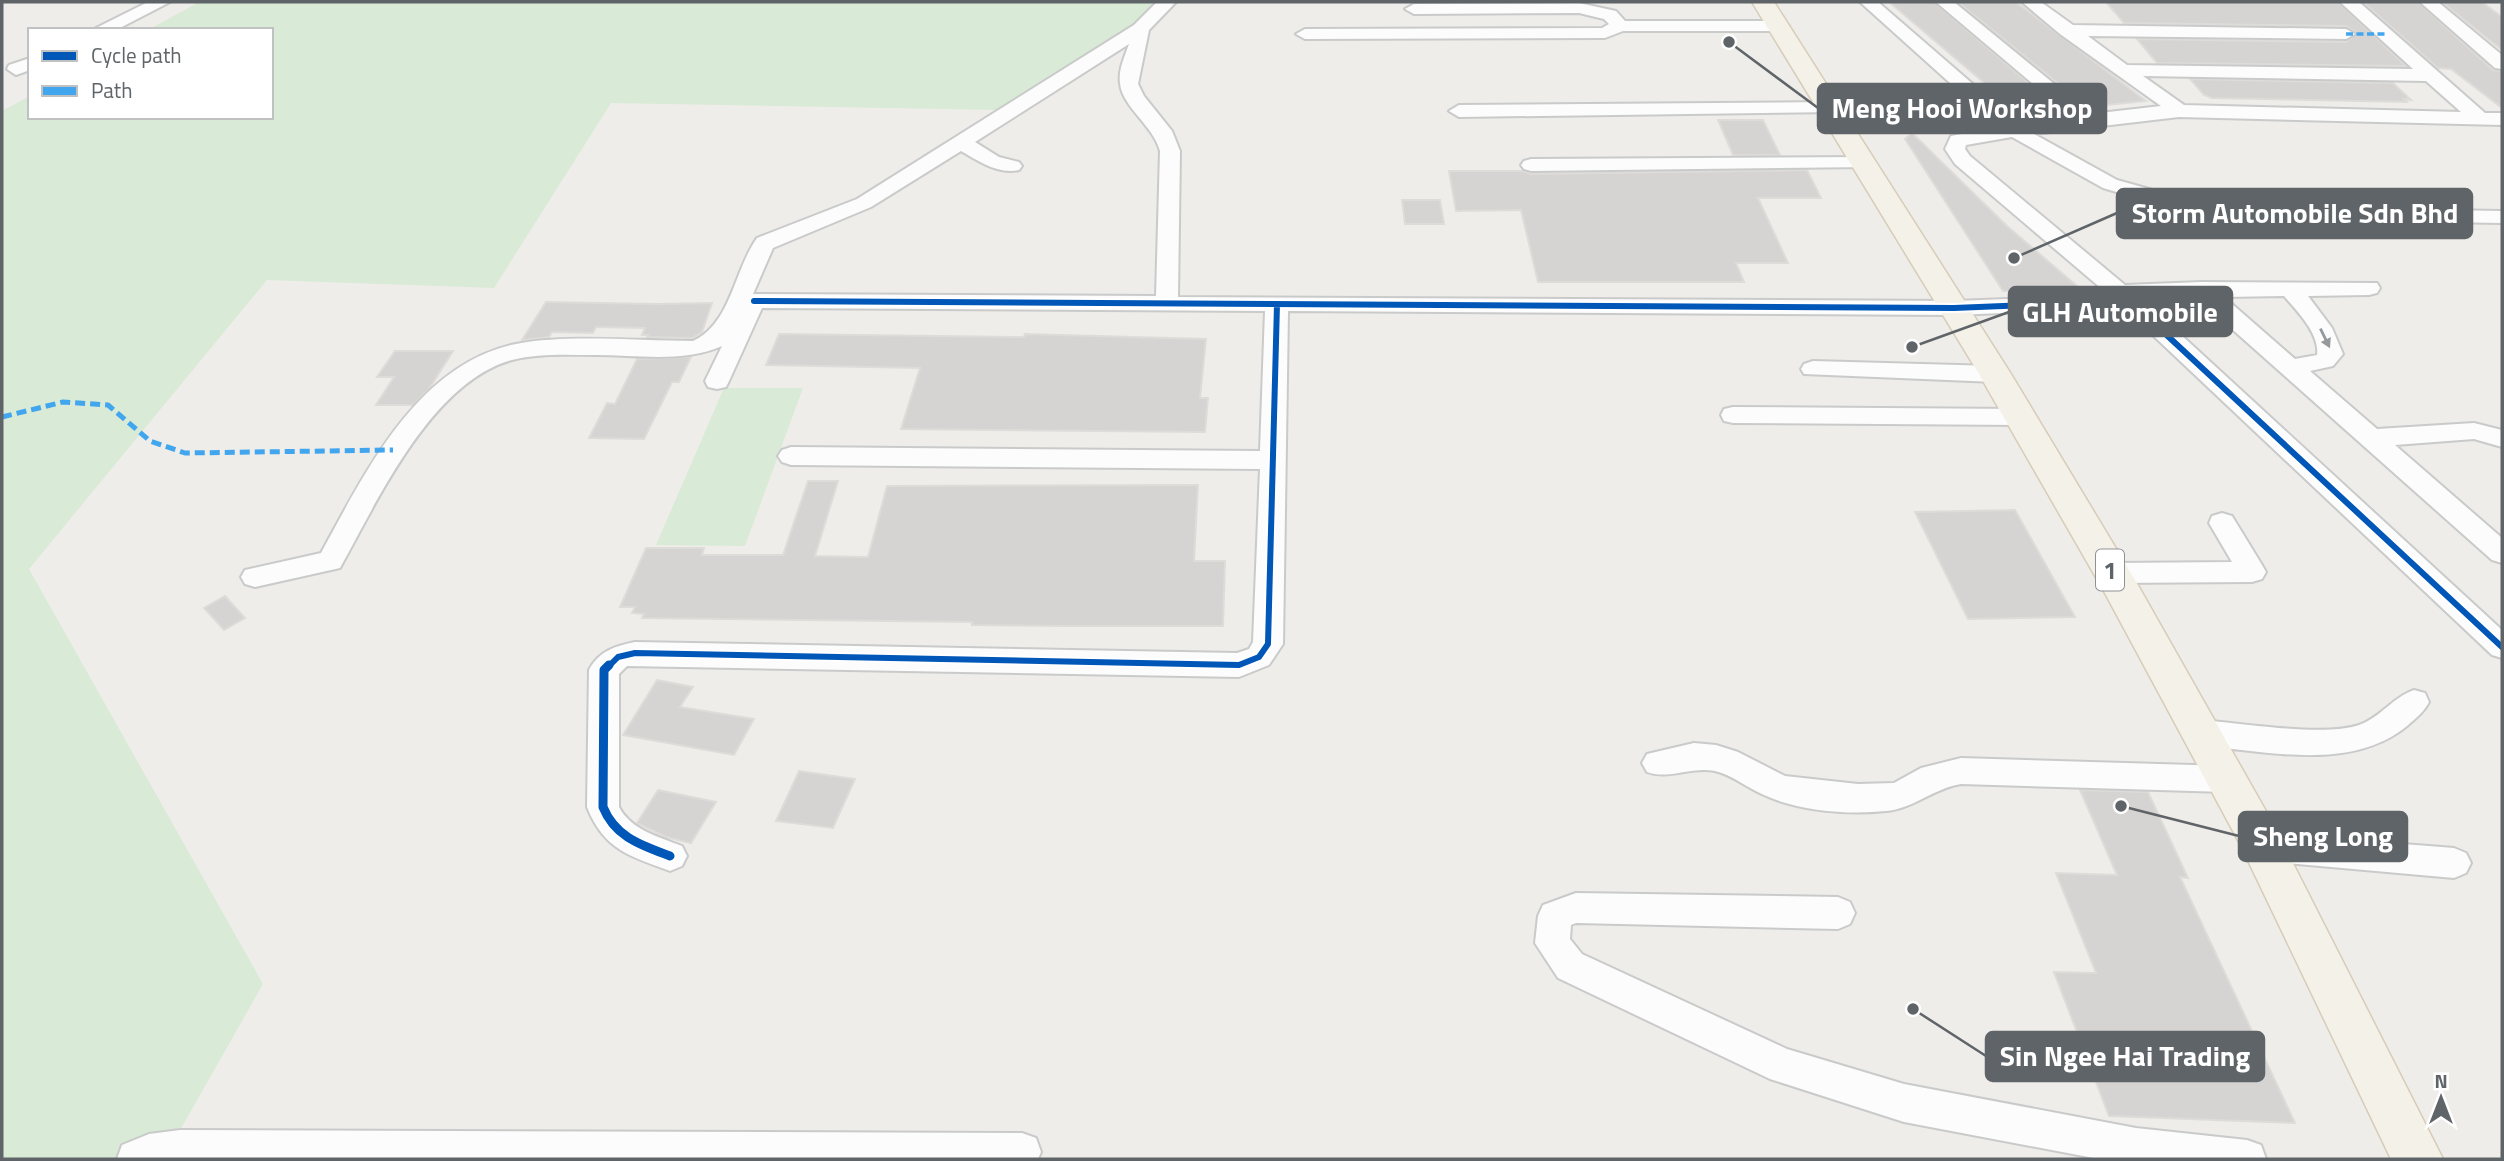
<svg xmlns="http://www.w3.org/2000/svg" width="2504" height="1161" font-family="'Titillium Web',sans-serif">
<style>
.green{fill:#d9ead6}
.building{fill:#d6d4d3;stroke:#dedcd9;stroke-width:2}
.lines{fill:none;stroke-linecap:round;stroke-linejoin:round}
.minor-casing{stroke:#c9caca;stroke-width:4}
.major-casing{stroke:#d7ccb8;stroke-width:3}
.minor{fill:#fdfcfc;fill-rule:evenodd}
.major{fill:#f4f1e9;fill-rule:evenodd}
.quiet-far1{stroke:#41a6ee;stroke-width:3.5;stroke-dasharray:7 3.5;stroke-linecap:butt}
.quiet{stroke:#41a6ee;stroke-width:5;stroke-dasharray:10 5;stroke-linecap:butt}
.cycleway-far1-casing{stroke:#fff;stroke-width:10}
.cycleway-casing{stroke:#fff;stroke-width:13}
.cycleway-far1{stroke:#0057b8;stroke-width:6}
.cycleway{stroke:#0057b8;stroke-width:9}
.oneway{fill:#96999c}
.labels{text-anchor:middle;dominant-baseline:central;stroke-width:7;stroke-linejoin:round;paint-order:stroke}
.shield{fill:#fff;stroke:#8f9295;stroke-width:2}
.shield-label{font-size:24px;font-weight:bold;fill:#5f6468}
.leader{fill:none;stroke:#5f6468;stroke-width:2.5}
.callout-dot{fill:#5f6468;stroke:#fff;stroke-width:2.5}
.callout{fill:#5f6468;stroke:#5f6468;stroke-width:2.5}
.callout-label{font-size:28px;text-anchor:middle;font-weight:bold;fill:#fff}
</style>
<rect width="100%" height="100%" fill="#efedea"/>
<path class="green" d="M199,2H1154L1130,28L998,110L611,103L494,288L267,280L29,569L263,984L179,1132L130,1159H2V111L30,96V117H271V30H148Z
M724,388H803L745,546L656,545Z"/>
<path class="building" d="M1889,2H1934L2060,110L2022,115Z
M1958,2H2016L2146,101L2087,107Z
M2106,2H2338L2406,66L2157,63L2137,39L2346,42L2357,33L2346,26L2124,23Z
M2363,2H2418L2493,70L2502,71V108L2451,69L2438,68Z
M2442,2H2482L2502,17V50Z
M2190,79L2393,83L2411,100L2404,99L2407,102L2212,98L2204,95Z
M1718,120H1763L1780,155H1733Z
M1912,133L2007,226L2084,292L2003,291L1905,139Z
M1807,170L1821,198H1758L1788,263H1736L1744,282H1538L1521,210L1456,211L1449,171H1523L1531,174Z
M1402,200H1440L1444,224H1405Z
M546,302L657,304L712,303L702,332L692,338L647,337L648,335H642L645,328L596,327L593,333L552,332L549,337L522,340Z
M779,334L1024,337L1025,334L1206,339L1200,398H1208L1205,432L901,429L920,368L766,365Z
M395,351H453L429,389L413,405H376L394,377H377Z
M691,357L679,382H672L644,439L589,438L607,403L615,404L637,359Z
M808,481H838L815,556L868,557L887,486L1198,485L1194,561H1225L1223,626H1066L972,625V622L642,618L644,614L632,613L635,607H620L646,548H704L702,555H783Z
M2015,510L2075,617L1968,619L1915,512Z
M225,596L245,618L224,630L204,608Z
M657,680L693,687L680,707L754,719L734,755L623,735Z
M799,771L855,779L833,828L776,821Z
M658,790L716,802L691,843L666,837L637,823Z
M2080,790L2148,792L2188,878L2180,877L2295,1123L2109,1116L2054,972L2096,973L2056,873L2117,875Z"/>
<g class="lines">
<defs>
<path id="minor" d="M148,2H170L116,30H92Z
M1157,2H1176L1149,30L1138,84L1144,96L1172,131L1180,151L1178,297L1954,301L2109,295L1955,164L1945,149L1951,136L1999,127L1860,2H1878L2019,124L2071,116L1936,2H1954L2091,114L2161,106L2060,34L2022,2H2041L2073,25L2346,29L2355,34L2346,39L2088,36L2127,65L2413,69L2340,2H2359L2485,113H2502V125L2179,117L2034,134L2117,180L2160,192L2207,201L2262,207L2502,211V223L2262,219L2207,213L2157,204L2103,188L2012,137L1966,145L1965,149L1970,156L2125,285L2201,282L2377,283L2380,288L2377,293L2369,295L2308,296L2332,328L2343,354L2333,366L2310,371L2377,429L2474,423L2502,430V447L2474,439L2395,445L2502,538V563L2492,560L2197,298H2141L2502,630V658L2492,655L2124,308L1954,315L1288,311L1283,644L1269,665L1239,677L627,666L619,674V807C631,830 659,837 682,846L687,856L682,866L670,871C630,856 604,850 587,807L589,670C599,651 615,646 635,642L1237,653L1249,649L1253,642L1260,469L791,465L782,462L778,456L782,450L791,447L1260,451L1265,311L762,308L729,381L726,387L717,389L708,387L705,381L722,346C684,363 637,355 596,355C568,355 539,353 512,360C431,382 377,502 340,568L255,587L245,584L241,577L245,570L321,553C365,473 417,364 516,344C567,334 639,341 693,341C731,324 734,270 757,238L857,199L1134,25ZM1129,44C1125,56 1118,70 1120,83C1122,107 1153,125 1160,151L1156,296L753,294L773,248L871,207L961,151C978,161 999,175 1019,170L1022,166L1019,162L999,157L975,142ZM2143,76L2426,81L2461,112L2184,105ZM2284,296C2297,311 2320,334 2317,355L2295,359L2224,297Z
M2420,2H2438L2502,55V69L2495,68Z
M1579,3L1616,11L1625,21H1780L1789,26L1780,31H1623L1605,38L1305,39L1296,34L1305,29L1602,28L1609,24L1604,19L1579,13L1414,14L1405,9L1414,4Z
M30,58V70L16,75L7,69L9,65Z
M1831,102L1838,104L1841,108L1838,112L1459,117L1449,111L1459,105Z
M1865,157L1872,159L1875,163L1872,167L1531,171L1524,169L1521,165L1524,161L1531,159Z
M1813,361L1995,366L2004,369L2007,374L2004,379L1995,382L1804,374L1801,369L1804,364Z
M1733,407L2020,409L2029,411L2032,417L2029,423L2020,425L1733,423L1724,421L1721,415L1724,409Z
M2222,513L2232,516L2262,565L2266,572L2262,579L2252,582L2112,583L2102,580L2098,573L2102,566L2112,563L2232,562L2209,523L2212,516Z
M2414,690L2425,693L2429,702C2424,712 2416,718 2407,726C2351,772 2268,751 2201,746L2190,742L2186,733L2190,724L2201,720C2241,723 2324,737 2359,725C2380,718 2393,697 2414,690Z
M1694,743L1716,745L1738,752L1785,776L1858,784L1894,783L1921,768L1961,758L2226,766L2237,770L2242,779L2237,788L2226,792L1961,784C1934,788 1913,809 1886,811C1848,815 1798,811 1764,795C1747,788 1733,775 1715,771C1692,766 1668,780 1647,772L1642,763L1647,754Z
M2263,833L2454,848L2466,853L2471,863L2466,873L2454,878L2263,861L2251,857L2247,847L2251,837Z
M1576,893L1838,897L1850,902L1855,913L1850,924L1838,929L1576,923L1571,925L1570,939L1582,954L1787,1049L1904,1084L2136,1128L2247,1140L2261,1145L2266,1159H2099L1904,1122L1770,1079L1558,978L1535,943L1538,916L1543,905Z
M180,1130L1022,1133L1036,1138L1041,1152L1038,1159H117L122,1145L149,1134Z"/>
<path id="major" d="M1752,2H1774L2011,374L2135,580L2271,820L2443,1159H2391L2241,846L2106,595L1979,374Z"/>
</defs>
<use href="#minor" class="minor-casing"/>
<use href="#major" class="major-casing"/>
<use href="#minor" class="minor"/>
<use href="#major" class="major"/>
<path class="quiet-far1" d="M2346,34H2385"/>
<path class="quiet" d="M2,417L63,402L108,405L150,441L185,453L393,450"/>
<defs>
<path id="cycleway-far1" d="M754,301L1954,308L2130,301L2502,647
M608,667L618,657L635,653L1239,665L1259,657L1268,644L1277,304"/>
<path id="cycleway" d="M609,665L604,670L603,807C615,837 641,845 670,856"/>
</defs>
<use href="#cycleway-far1" class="cycleway-far1-casing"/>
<use href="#cycleway" class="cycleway-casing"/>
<use href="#cycleway-far1" class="cycleway-far1"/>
<use href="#cycleway" class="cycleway"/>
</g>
<defs><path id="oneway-solid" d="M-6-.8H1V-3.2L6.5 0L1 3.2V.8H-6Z" transform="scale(1.75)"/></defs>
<use class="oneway" href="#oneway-solid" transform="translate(2325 338) rotate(64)"/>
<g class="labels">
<rect class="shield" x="2096" y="549.5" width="28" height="41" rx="5"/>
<g class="shield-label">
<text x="2110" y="570">1</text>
</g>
</g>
<path class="leader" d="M1729 42L1818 108M2014 258L2117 213M1912 347L2009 312M2121 806L2239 836M1913 1009L1986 1056"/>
<g class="callout-dot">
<circle cx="1729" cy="42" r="7"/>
<circle cx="2014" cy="258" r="7"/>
<circle cx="1912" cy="347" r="7"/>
<circle cx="2121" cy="806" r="7"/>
<circle cx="1913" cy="1009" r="7"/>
</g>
<g class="callout">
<rect x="1818" y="84" width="288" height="49" rx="7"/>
<rect x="2117" y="189" width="355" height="49" rx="7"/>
<rect x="2009" y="287" width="223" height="49" rx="7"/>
<rect x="2239" y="812" width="168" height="49" rx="7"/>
<rect x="1986" y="1032" width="278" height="49" rx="7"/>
</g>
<g class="callout-label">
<text x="1962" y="118">Meng Hooi Workshop</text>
<text x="2295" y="223">Storm Automobile Sdn Bhd</text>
<text x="2120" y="322">GLH Automobile</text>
<text x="2323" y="846">Sheng Long</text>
<text x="2125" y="1066">Sin Ngee Hai Trading</text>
</g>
<rect width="2504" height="1161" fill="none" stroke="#5f6468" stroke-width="7"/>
<rect x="28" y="28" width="245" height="91" fill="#ffffff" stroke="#bfc1c3" stroke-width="2"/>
<rect x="42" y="51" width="35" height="10" fill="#0057b8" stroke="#bfc1c3" stroke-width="2"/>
<text x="91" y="63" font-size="21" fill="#5f6468">Cycle path</text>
<rect x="42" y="86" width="35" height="10" fill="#41a6ee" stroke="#bfc1c3" stroke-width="2"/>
<text x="91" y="98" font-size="21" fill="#5f6468">Path</text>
<g transform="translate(2441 1098)" stroke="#ffffff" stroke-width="5" paint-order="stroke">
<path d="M0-5L12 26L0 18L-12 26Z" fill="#5f6468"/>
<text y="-10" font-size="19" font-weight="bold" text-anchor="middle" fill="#5f6468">N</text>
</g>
</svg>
